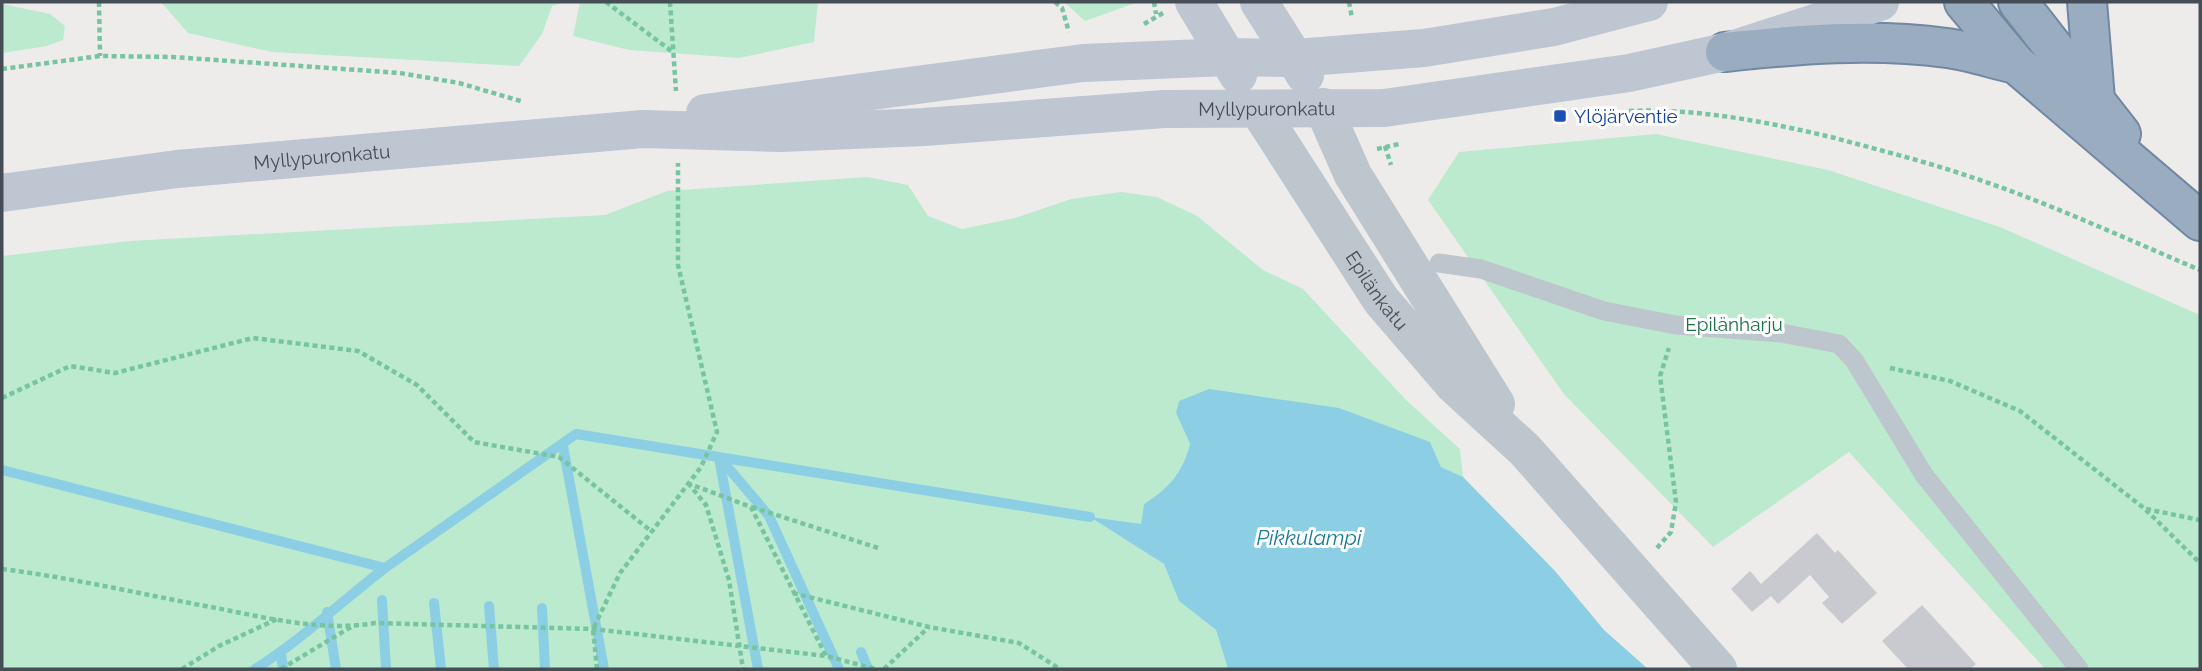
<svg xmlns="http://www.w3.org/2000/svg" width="2202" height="671" font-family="Raleway,sans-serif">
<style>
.green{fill:#bbeace}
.water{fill:#8ccfe4}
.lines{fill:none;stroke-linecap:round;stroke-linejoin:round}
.stream{stroke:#8ccfe4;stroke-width:10}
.building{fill:#c8cad0}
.trunk-casing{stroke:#7188a3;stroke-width:42}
.path{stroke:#77c5a0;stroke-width:4.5;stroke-dasharray:5 3.5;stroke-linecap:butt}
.service{stroke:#bdc5cd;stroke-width:19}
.tertiary{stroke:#bdc5cd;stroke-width:38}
.secondary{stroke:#bdc6d1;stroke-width:38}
.trunk{stroke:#99acc0;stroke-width:38}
.transit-dot{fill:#1a4fb4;stroke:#fff;stroke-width:2.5}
.labels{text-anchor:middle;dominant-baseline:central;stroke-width:6;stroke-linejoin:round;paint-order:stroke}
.street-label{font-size:19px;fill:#454e57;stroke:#fff}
.transit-label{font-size:19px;fill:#164399;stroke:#fff;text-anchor:start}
.park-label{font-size:19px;fill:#1d7149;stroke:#fff}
.water-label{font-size:21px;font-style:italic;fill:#177b99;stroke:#fff}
</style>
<rect width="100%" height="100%" fill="#eeebeb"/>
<path class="green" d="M161,2H564L552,6L542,34L519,66L272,52L188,33Z
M580,2H818L814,42L739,58L629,50L573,36Z
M1064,2H1138L1085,21Z
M2,4L50,14L65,26L63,40L47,46L2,53Z
M1656,134L1828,170L2000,227L2200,315V669H2045L1849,452L1713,547L1564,394L1428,200L1459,152Z
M867,177L908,185L928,216L962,229L1015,218L1071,199L1121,192L1157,197L1197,216L1263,270L1303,289L1407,401L1460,449L1463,477L1441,467L1429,442L1176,413L1190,444C1181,473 1169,488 1144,504L1141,525L1092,518L1164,564L1179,601L1216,630L1228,669H2V256L130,241L605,215L667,191Z"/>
<path class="water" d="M1209,389L1339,408L1430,442L1441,467L1463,477L1555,571L1604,630L1648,669H1228L1216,630L1179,601L1164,564L1090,517L1141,524L1144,504C1169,488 1182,473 1190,444L1176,413L1179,401Z"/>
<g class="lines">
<path class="stream" d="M563,446L604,669
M719,457L769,516L839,669
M719,458L758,669
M2,470L385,568L576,434L1090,517
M382,600L386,669
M434,603L441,669
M489,606L494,669
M542,608L545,669
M327,612L336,669
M861,652L868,669
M281,653L283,669
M255,669C300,641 342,601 385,568"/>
</g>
<path class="building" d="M1817,533L1835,553L1838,550L1877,593L1842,624L1822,603L1829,597L1810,575L1778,604L1771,596L1752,612L1731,589L1750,571L1761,584Z
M1922,605L1976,664L1970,669H1908L1882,641Z"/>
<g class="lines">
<defs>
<path id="trunk" d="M1964,2L2016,64L2200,221
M2018,2L2121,134
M2087,2L2095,99
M1725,52C1800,44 1872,38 1947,48C1970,51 1993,59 2016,64"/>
</defs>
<use href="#trunk" class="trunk-casing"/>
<path class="path" d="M99,2L100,56
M606,2L674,53
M670,2L676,91
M1055,2L1062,8L1069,32
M1154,2L1156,14
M1349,2L1352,18
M1144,24L1163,13
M2,69L100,56L173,57L400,73L459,83L524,102
M1629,111C1697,108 1768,122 1835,138C1879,150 1924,161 1968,176C2047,202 2124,238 2200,270
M1385,146L1391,165
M1377,149L1399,144
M1890,368L1950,381L2020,411L2145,509L2200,563
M2,398L70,366L115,373L253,338L358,351L417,385L474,442L559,457L651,531
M687,483L751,507L826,656
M688,483L706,505L729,580L743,669
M752,507L878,548
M2146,509L2200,520
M1657,548L1671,532L1676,502L1660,376L1669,348
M2,569C74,578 145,595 216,608C267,618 324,632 375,623L593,629L826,656L876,669
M793,593L929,627L1019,643L1060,669
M182,669L219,646L277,619
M281,669L351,627
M597,669L593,629L620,573L701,467L717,432L678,265V163
M884,669L929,627"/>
<path class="service" d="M1439,263L1481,269L1604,311L1676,325L1781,333L1839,344L1854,360L1924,475L2079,669"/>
<g class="tertiary">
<path d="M1323,107L1353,175L1496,404"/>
<path id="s1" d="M1258,109L1381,300L1454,385L1525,450L1718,669"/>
</g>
<g class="secondary">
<path d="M1194,2L1238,75"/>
<path d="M1259,2L1305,75"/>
<path d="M705,113L1083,63L1227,57L1295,58L1424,48L1554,27L1649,2"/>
<path id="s2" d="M2,193L177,169L643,129L781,133L924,127L1164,109L1384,108L1629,73L1725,52L1880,2"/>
</g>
<use href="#trunk" class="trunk"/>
</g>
<rect class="transit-dot" x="1553" y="109" width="14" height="14" rx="3.5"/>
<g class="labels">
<g class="street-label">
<text stroke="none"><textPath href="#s2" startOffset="1269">Myllypuronkatu</textPath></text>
<text stroke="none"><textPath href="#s2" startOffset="322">Myllypuronkatu</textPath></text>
<text stroke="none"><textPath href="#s1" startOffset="217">Epilänkatu</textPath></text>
</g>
<g class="transit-label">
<text x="1574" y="116">Ylöjärventie</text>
</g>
<g class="park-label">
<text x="1734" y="324">Epilänharju</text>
</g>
<g class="water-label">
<text x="1309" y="537">Pikkulampi</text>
</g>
</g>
<rect width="2202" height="671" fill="none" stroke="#454e57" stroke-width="7"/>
</svg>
